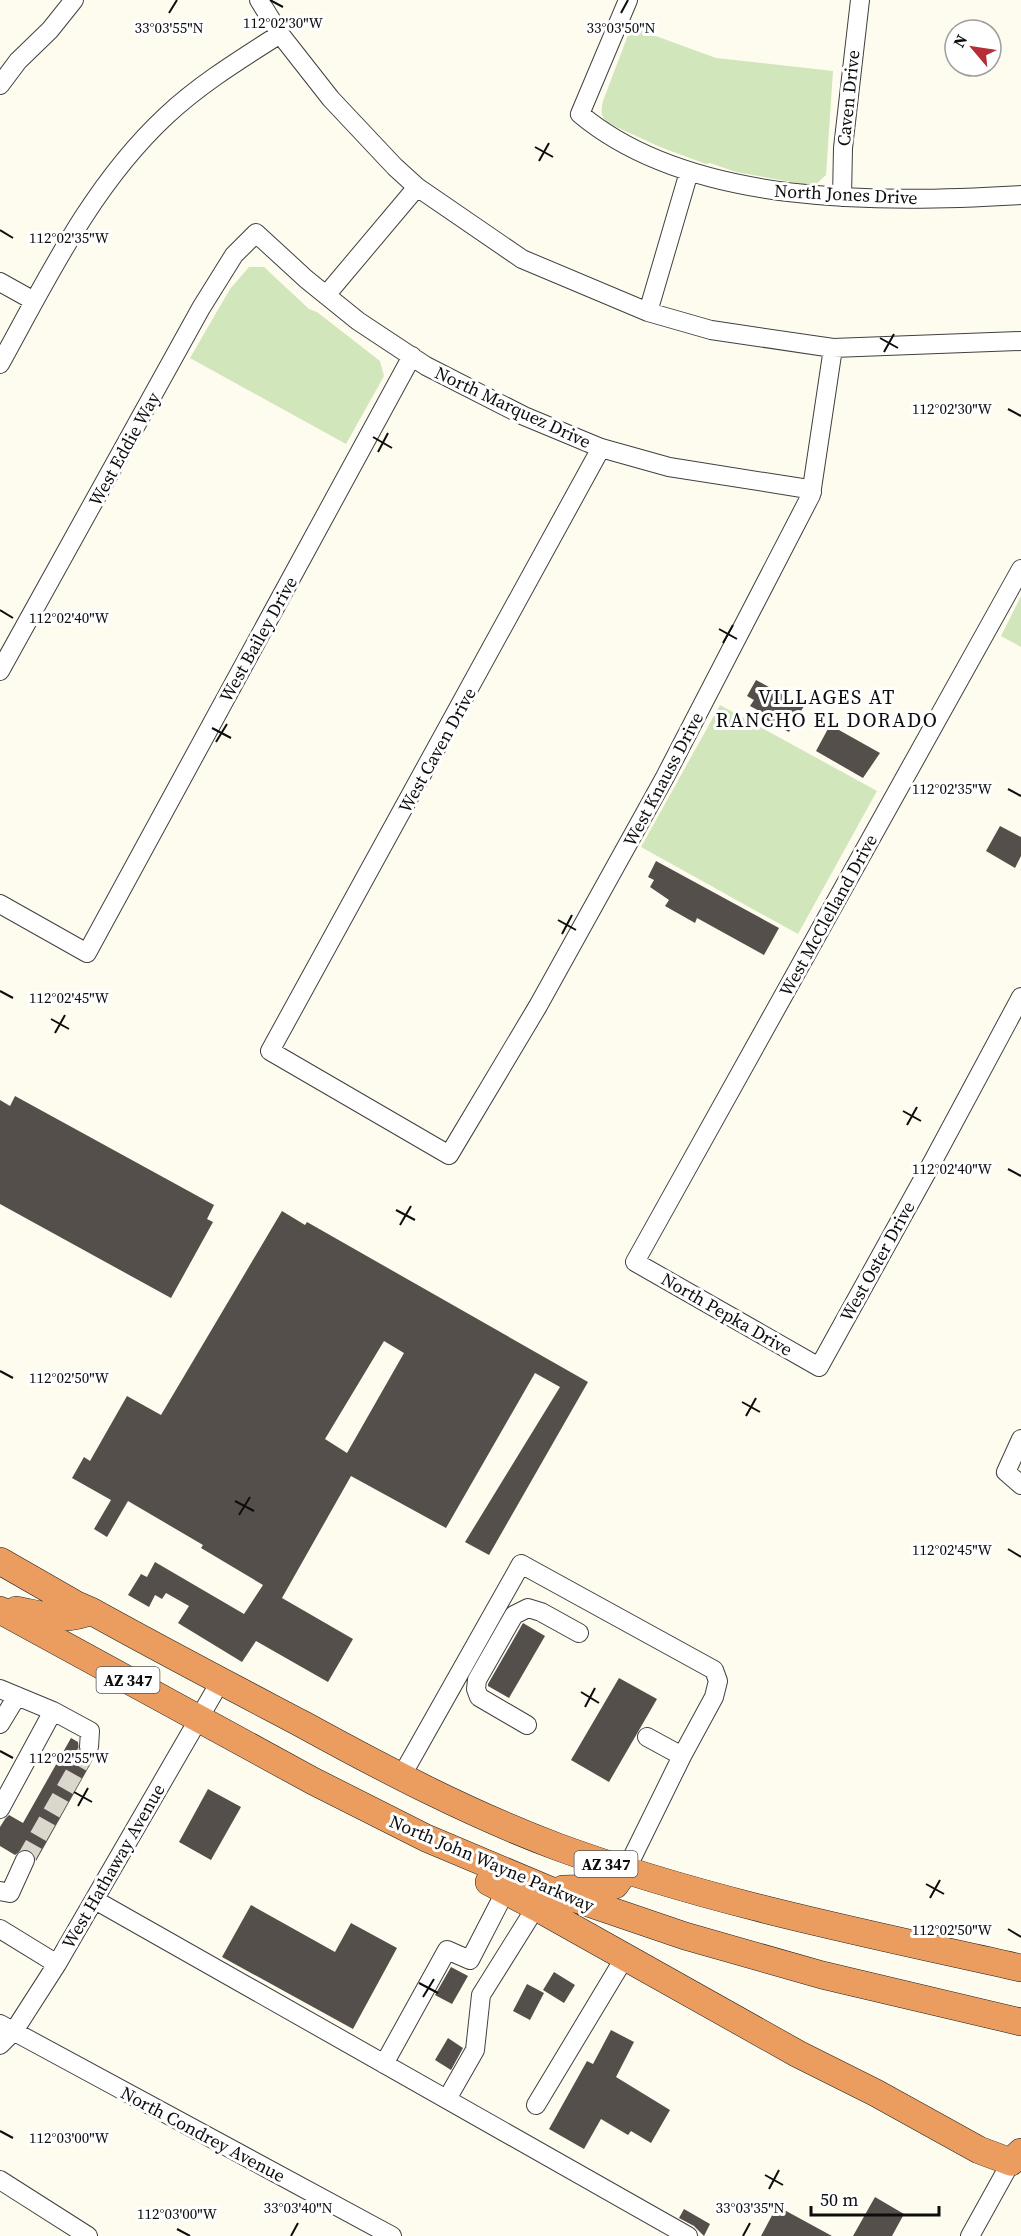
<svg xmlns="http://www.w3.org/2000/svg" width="1021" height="2236" font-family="'Source Serif 4',serif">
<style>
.green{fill:#d2e6bb}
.building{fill:#554f4b;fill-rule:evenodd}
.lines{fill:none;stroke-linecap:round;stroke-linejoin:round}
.minor-tunnel{stroke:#dad7cd;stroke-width:18;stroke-dasharray:18 9;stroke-linecap:butt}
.minor-casing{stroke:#404040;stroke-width:20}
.highway-casing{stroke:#1e1e1e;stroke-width:28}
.minor{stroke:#fff;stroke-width:18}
.highway{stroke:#eb9d60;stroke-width:27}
.ticks{fill:none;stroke:#0d0d0d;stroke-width:2}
.labels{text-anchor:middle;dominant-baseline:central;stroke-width:6;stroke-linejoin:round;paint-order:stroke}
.shield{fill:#fff;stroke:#565656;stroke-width:1.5}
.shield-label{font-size:16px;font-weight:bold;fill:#0d0d0d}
.street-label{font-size:18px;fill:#0d0d0d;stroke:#fff}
.neighbourhood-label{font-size:20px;letter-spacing:1.5px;fill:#0d0d0d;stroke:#fff}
.ticks-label{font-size:15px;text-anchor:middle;fill:#0d0d0d;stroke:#fff;stroke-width:6;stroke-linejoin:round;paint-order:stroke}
</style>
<rect width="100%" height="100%" fill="#fefbef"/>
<path class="green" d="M631,27L716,58L833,71L826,175L814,186L736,172L710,163L706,164L660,147L608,123C600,116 601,111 603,101Z
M249,267H264L309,309L317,312L380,361L384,376L346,444L190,358L230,289Z
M1021,596V647L1001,636Z
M720,705L877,791L798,934L641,847Z"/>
<path class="building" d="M756,680L804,706L789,732L761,717L763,713L750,706L754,700L747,696Z
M830,725L880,753L863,778L816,751Z
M1000,826L1021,837V856L1015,868L986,851Z
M656,861L779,928L764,955L697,918L695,923L665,906L669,900L650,887L654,880L648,877Z
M15,1096L214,1205L207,1219L213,1222L171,1298L0,1204V1100L10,1106Z
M282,1211L305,1225L307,1222L588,1382L489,1555L465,1542L560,1387L535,1373L446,1528L351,1476L282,1598L353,1639L328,1682L256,1641L242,1662L178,1623L189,1606L166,1593L162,1599L155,1595L149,1607L128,1595L141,1574L147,1577L155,1562L244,1614L263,1585L201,1548L203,1545L128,1501L107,1537L94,1529L111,1500L72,1478L84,1457L90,1461L127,1396L161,1415ZM384,1341L404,1353L347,1453L325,1439Z
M523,1623L545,1636L509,1698L488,1686V1684Z
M619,1678L657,1699L609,1782L571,1760Z
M71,1738L78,1742L79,1751L82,1756L89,1758L95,1756L36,1861L34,1854L29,1850L23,1849L15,1855L0,1846V1827L5,1819L9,1815L23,1823Z
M208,1789L241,1807L211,1860L179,1842Z
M251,1905L335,1952L351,1923L397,1948L353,2029L222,1957Z
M451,1967L468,1976L452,2004L435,1995Z
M554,1972L575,1985L564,2003L543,1990Z
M527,1984L544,1993L530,2020L513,2011Z
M611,2030L634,2042L616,2077L670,2110L651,2143L631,2131L628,2135L601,2119L584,2149L549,2129L587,2061L593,2064Z
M448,2038L463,2048L451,2070L435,2060Z
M875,2197L904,2214L892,2236H853Z
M777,2206L832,2236H761Z
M684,2209L710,2224L704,2236L694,2226L679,2218Z"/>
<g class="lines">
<path class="minor-tunnel" d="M25,1860L89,1747"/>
<defs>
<path id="minor" d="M259,0L280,34L331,99L395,167L417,187L522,259L648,312L711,330L833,348L1021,341
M628,0L580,114C691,207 884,203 1021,195
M0,85L18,61L50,30L74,0
M842,197L843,148L860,0
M0,282L34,301
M327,294L417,187
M648,312L689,172
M0,364C48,277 92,185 166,116C200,84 241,59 280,34
M601,448L270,1051L449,1155L538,1006L665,777L811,495L833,348
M1021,569L635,1262L819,1367L933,1161L1021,997
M0,671L201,308L234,255L256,233L306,279L358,321L426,366L524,416L601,448L669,467L802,488L812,492
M0,904L87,953L412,356
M1021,1439L1006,1472L1021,1485
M0,1689L53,1711L90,1731L89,1747
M0,1724L17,1696
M527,1725L479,1697L476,1689L477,1680L514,1615L528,1608L541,1612L579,1633
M647,1737L682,1756
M401,1777L521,1564L714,1670L718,1681L714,1697L682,1756L626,1870
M0,1809L53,1711
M0,1891L10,1893L25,1860
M95,1900L688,2236
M0,1929L57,1964
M0,2024L392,2236
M0,2045L14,2031L57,1964L220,1682
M384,2064L447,1950L470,1960L506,1890
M447,2099L475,2050L481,1995L536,1907
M536,2105L625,1957
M0,2180L88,2236
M970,2236L1011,2162"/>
<path id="highway" d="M0,1561L75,1604L91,1611C161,1650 232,1687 304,1725C386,1770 470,1814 558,1847C708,1902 865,1933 1021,1968
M0,1610L313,1781L426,1838L547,1889L685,1936L822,1975L1021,2022
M16,1610C44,1615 64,1623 91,1611
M489,1882L536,1907L798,2054L876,2093L979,2150L1011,2162L1021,2152
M563,1889L602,1888L615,1885L626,1870"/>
</defs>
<use href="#minor" class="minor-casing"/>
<use href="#highway" class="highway-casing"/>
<use href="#minor" class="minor"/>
<use href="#highway" class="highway"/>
</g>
<path class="ticks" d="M270,0L283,7M169,13L177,0M621,13L628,0M535,147L553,157M539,161L549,143M0,230L13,238M880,338L898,348M884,352L894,334M1008,409L1021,416M373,437L392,448M378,452L388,433M0,610L13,618M719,629L737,639M723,643L733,625M212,728L231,738M216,742L227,724M1008,789L1021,796M558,920L576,930M562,934L572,915M0,991L13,998M51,1019L69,1029M55,1033L65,1015M903,1111L921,1121M907,1125L917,1107M1008,1169L1021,1176M396,1210L415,1220M400,1225L411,1206M0,1371L13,1378M742,1402L760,1412M746,1416L756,1398M235,1501L254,1511M239,1515L250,1497M1008,1549L1021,1557M581,1692L599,1703M585,1707L595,1688M0,1751L13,1758M74,1792L92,1802M78,1806L88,1788M926,1884L944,1894M930,1898L940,1880M1008,1929L1021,1937M419,1983L438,1993M423,1997L434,1979M0,2131L13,2138M765,2175L783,2185M769,2189L779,2170M177,2229L190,2236M291,2236L298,2223M743,2236L750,2223"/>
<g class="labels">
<g class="shield">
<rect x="96.5" y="1667" width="63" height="26" rx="4.5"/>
<rect x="574.5" y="1851" width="63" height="26" rx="4.5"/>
</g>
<g class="shield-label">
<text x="128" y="1680">AZ 347</text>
<text x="606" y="1864">AZ 347</text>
</g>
<g class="street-label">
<text transform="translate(848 98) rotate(-84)">Caven Drive</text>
<text transform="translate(846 194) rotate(3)">North Jones Drive</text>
<text transform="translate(513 407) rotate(25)">North Marquez Drive</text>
<text transform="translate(124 449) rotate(-61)">West Eddie Way</text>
<text transform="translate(258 639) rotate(-61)">West Bailey Drive</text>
<text transform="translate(437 750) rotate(-61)">West Caven Drive</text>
<text transform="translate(663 779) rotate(-62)">West Knauss Drive</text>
<text transform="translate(828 915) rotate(-61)">West McClelland Drive</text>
<text transform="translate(877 1261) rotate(-61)">West Oster Drive</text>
<text transform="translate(727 1314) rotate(30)">North Pepka Drive</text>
<text transform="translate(492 1863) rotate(23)">North John Wayne Parkway</text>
<text transform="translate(113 1866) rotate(-60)">West Hathaway Avenue</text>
<text transform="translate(203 2134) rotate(28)">North Condrey Avenue</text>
</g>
<g class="neighbourhood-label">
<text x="827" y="697">VILLAGES AT<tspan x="827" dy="23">RANCHO EL DORADO</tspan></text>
</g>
</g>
<g class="ticks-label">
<text x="283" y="28">112°02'30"W</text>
<text x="169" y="33">33°03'55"N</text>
<text x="621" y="33">33°03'50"N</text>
<text x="69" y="243">112°02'35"W</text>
<text x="952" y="414">112°02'30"W</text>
<text x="69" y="623">112°02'40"W</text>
<text x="952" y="794">112°02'35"W</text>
<text x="69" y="1003">112°02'45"W</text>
<text x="952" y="1174">112°02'40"W</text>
<text x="69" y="1383">112°02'50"W</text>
<text x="952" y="1555">112°02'45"W</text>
<text x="69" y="1763">112°02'55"W</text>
<text x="952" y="1935">112°02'50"W</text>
<text x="69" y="2143">112°03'00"W</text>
<text x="298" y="2213">33°03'40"N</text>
<text x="750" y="2213">33°03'35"N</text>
<text x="177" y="2219">112°03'00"W</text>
</g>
<g transform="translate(973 48) rotate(299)"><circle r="28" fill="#ffffff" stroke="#9e9e9e" stroke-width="1.5"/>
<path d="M0-4.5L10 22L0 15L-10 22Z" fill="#b52e37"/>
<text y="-9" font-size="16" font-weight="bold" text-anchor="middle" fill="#0d0d0d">N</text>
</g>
<path d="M811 2206v9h128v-9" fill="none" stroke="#0d0d0d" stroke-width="3"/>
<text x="820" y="2206" font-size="18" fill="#0d0d0d" stroke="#ffffff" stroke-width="4.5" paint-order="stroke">50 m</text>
</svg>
